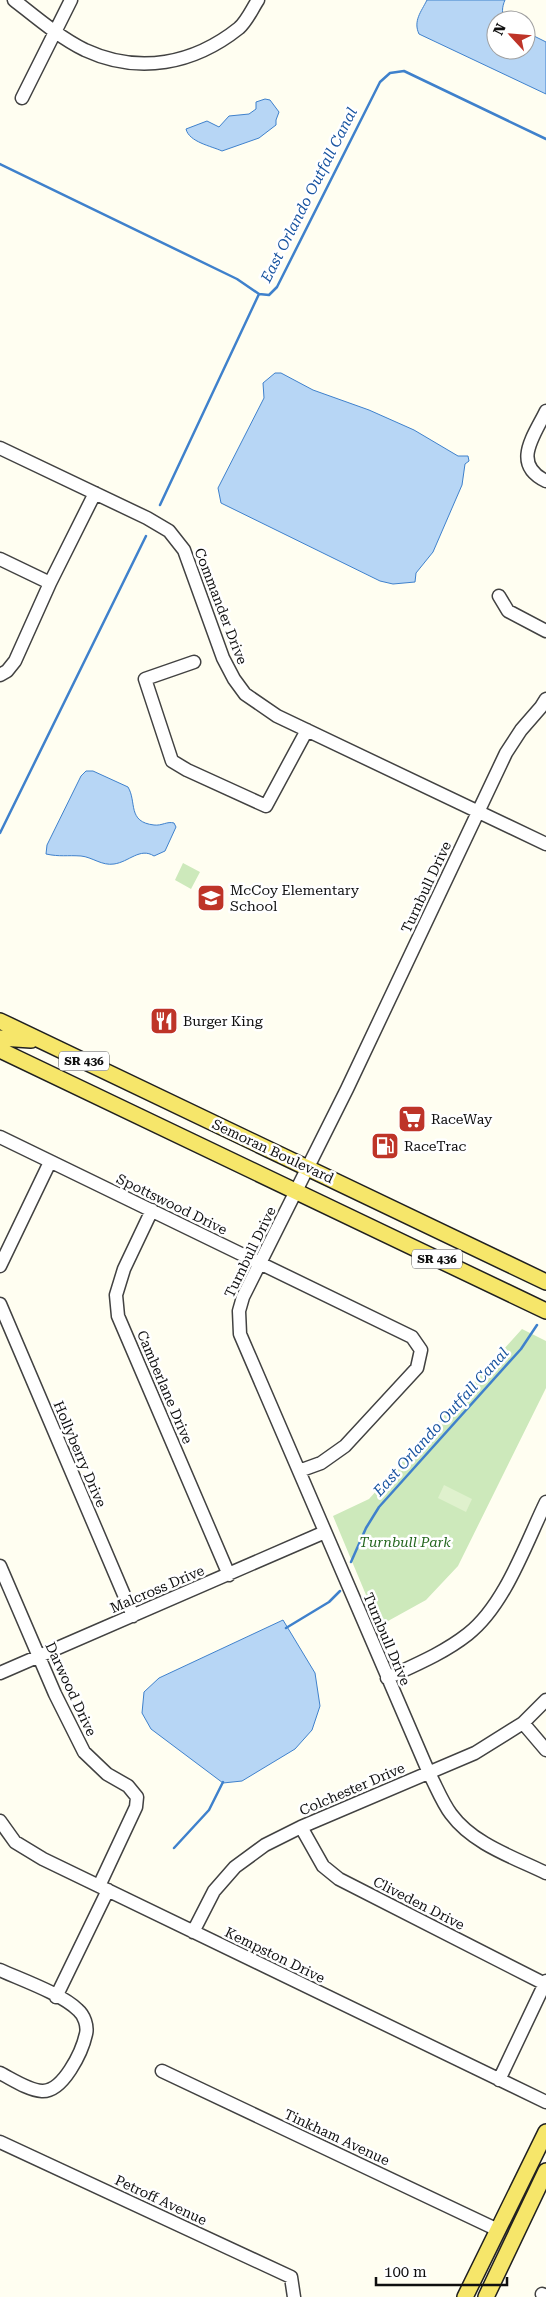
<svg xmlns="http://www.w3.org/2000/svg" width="546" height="2297" font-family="'Roboto Serif',serif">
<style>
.green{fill:#cde9bb}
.pitch{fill:#dff1cd}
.water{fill:#b7d6f5;stroke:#3f81cc}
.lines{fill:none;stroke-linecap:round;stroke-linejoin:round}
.stream{stroke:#3f81cc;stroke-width:2.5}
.minor-casing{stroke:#424242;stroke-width:15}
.major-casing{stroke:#202020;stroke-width:18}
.minor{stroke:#fff;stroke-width:12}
.major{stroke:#f6e66a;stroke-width:15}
.labels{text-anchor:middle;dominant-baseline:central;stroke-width:5;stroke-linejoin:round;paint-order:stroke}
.shield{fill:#fff;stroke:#575757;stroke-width:1}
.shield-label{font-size:12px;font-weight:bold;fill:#0f0f0f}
.street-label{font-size:14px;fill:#0f0f0f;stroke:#fff}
.poi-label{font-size:14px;fill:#0f0f0f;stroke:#fff;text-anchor:start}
.park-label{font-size:14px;font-style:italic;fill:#25671f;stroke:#fff}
.water-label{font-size:15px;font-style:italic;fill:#1954a0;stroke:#fff}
</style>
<rect width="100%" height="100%" fill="#fffef1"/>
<path class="green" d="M183,863L200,872L191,889L175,880Z
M522,1329L546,1341V1388L458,1566L426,1600L379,1626L333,1516L369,1499Z"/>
<path class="pitch" d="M444,1485L472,1499L466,1512L438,1498Z"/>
<path class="water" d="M427,0H505C502,7 501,14 506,20H496V50H526V32L546,42V94L419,34C413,21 421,12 427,0Z
M265,99L270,100L279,112L276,120V125L259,138L222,151C211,146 189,142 186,129L207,121L219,127L229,116L249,114L256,109V102Z
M275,373H281L313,390L369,410L414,430L458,456H468L469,461L465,464L462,485L433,552L416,573L415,582L393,584L380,581L221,503L218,488L264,398L263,383Z
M86,771H93L128,787C137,802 127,822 154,825C162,826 167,821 174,823L176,827L165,851L154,856C140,847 129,862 114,864C102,866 92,857 81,856C67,855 60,857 46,854L47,845L81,776Z
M283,1620L315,1673L320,1706L312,1730L295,1749L242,1781L223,1783L151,1729L142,1713L144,1692L159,1678Z"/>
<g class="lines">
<path class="stream" d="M0,164L237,279L259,294L269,295L277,287L380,82L390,73L404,71L546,139
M160,505L259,294
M0,833L146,536
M351,1562L366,1528L379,1507L521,1349L537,1325
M286,1628L329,1602L340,1591
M174,1848L209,1810L223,1782"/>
<defs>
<path id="minor" d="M14,0C37,18 59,37 85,50C139,75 194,64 239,28C247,21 252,9 258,0
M22,98L71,0
M546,411C534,436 511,464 546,481
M0,448L147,518L169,531L184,550L223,658L234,679L245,694L277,716L546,844
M0,559L50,583
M499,596L508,611L546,631
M194,662L145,679L172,761L187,770L266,806L307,730
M0,675L7,671L15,661L50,583L95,493
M546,699L541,707L521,730L506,753L347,1089L243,1297L239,1311L240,1334L429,1773C436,1786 442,1802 451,1814C473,1844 513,1857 546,1873
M0,1137L412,1337L421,1350L417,1368L345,1446L321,1463L299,1471
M152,1210L124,1269L116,1295L118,1316L229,1575
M0,1266L50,1162
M0,1304L133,1616
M0,1566L55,1694L84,1752L107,1774L128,1786L137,1797L136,1807L99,1886
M0,1673L325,1532
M387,1678C415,1665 444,1653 468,1634C505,1605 526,1543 546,1502
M523,1723L546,1750
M0,1821L15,1842L43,1859L546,2102
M301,1827L323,1866L339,1879L545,1984
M193,1932L214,1891L235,1867L265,1845L301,1827L475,1753L523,1723L546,1700
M0,1970C22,1980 62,1994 78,2010C84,2015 88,2026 86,2034C82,2052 63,2092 42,2091C28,2090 12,2079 0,2073
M56,1997L108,1890
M162,2071L498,2230
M499,2080L546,1981
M0,2142L291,2277L294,2297
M542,2294L546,2296"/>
<path id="major" d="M0,1021L546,1282
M0,1038L31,1040
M0,1050L546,1311
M465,2297L546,2132
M486,2297L546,2171"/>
</defs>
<use href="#minor" class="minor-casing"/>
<use href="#major" class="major-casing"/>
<use href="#minor" class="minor"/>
<use href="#major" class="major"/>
</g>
<defs>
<symbol id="school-square" viewBox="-11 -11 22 22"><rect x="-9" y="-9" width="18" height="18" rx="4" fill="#be3428" stroke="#fff"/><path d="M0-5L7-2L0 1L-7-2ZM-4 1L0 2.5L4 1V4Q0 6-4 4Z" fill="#fff"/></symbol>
<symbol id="restaurant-square" viewBox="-11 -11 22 22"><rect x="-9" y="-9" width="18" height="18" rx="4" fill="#be3428" stroke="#fff"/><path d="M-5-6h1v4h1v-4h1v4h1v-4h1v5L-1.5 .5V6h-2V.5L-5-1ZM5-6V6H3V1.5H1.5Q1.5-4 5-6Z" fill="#fff"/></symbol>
<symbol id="supermarket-square" viewBox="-11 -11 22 22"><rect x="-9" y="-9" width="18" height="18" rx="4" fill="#be3428" stroke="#fff"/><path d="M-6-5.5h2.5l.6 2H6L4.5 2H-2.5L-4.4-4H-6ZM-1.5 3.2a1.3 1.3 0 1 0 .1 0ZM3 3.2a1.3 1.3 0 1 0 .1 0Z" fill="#fff"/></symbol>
<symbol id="fuel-square" viewBox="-11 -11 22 22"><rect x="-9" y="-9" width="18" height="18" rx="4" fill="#be3428" stroke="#fff"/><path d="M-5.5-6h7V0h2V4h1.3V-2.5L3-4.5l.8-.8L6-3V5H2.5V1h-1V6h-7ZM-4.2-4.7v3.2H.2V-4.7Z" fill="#fff"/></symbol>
</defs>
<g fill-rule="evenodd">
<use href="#school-square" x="195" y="882" width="32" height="32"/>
<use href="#restaurant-square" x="148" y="1005" width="32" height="32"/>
<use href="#supermarket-square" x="396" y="1103" width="32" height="32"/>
<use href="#fuel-square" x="369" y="1130" width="32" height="32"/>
</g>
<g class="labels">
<g class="shield">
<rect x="59" y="1051.5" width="50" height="19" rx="4"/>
<rect x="412" y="1249.5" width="50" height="19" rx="4"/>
</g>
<g class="shield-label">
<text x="84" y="1061">SR 436</text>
<text x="437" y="1259">SR 436</text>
</g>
<g class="street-label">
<text transform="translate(221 606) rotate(69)">Commander Drive</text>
<text transform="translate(426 887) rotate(-65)">Turnbull Drive</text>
<text transform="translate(273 1151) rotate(25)">Semoran Boulevard</text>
<text transform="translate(172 1204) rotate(26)">Spottswood Drive</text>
<text transform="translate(250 1252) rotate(-64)">Turnbull Drive</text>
<text transform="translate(165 1387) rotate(67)">Camberlane Drive</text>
<text transform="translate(80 1454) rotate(67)">Hollyberry Drive</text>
<text transform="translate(157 1589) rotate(-23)">Malcross Drive</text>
<text transform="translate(387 1639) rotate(67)">Turnbull Drive</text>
<text transform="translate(71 1689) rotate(65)">Darwood Drive</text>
<text transform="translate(352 1789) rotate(-23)">Colchester Drive</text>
<text transform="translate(419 1903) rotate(27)">Cliveden Drive</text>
<text transform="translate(275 1955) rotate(26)">Kempston Drive</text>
<text transform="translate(337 2137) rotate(25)">Tinkham Avenue</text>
<text transform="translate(161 2200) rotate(25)">Petroff Avenue</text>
</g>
<g class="poi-label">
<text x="230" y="890">McCoy Elementary<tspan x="230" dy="16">School</tspan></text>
<text x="183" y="1021">Burger King</text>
<text x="431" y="1119">RaceWay</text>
<text x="404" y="1146">RaceTrac</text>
</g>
<g class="park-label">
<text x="405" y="1542">Turnbull Park</text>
</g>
<g class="water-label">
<text transform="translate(309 195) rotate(-63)">East Orlando Outfall Canal</text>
<text transform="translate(441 1422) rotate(-48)">East Orlando Outfall Canal</text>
</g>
</g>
<g transform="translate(511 35) rotate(296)"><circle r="24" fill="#ffffff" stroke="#9f9f9f"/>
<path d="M0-4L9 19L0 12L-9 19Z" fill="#be3428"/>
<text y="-8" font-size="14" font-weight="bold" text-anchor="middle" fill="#0f0f0f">N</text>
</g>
<path d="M376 2277v8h131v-8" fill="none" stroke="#0f0f0f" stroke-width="2.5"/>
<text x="384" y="2277" font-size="15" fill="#0f0f0f" stroke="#ffffff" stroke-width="4" paint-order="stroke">100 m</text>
</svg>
